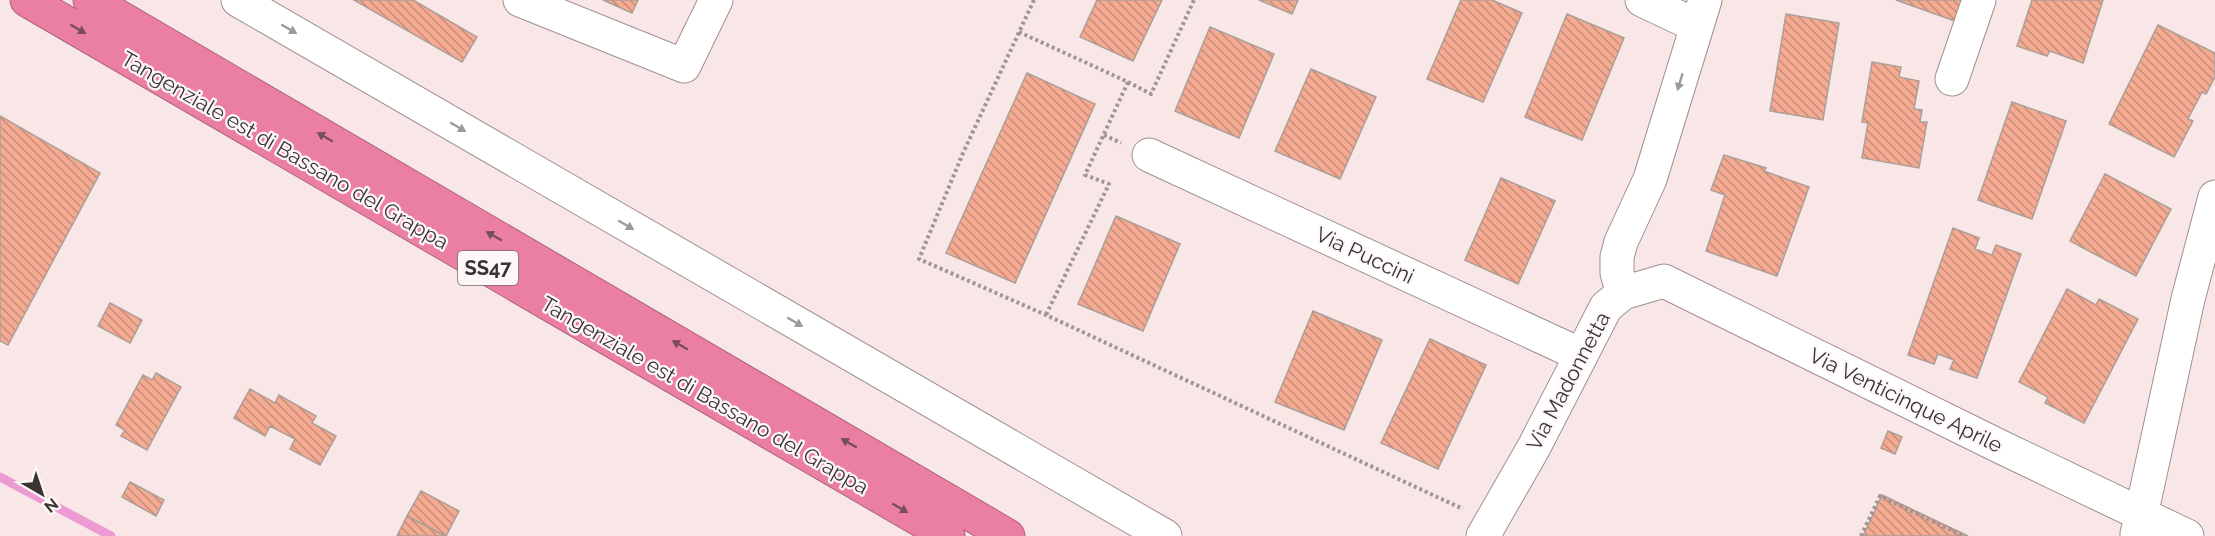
<svg xmlns="http://www.w3.org/2000/svg" width="2215" height="536" font-family="Raleway,sans-serif">
<style>
.lines{fill:none;stroke-linecap:round;stroke-linejoin:round}
.stream{stroke:#ec9bd2;stroke-width:9}
.building{fill:url(#building-back-hatch);stroke:#ac9e99;stroke-width:1.5}
.minor-casing{stroke:#a09090;stroke-width:35}
.highway-casing{stroke:#ad657c;stroke-width:35}
.path{stroke:#a19594;stroke-width:4;stroke-dasharray:3 3;stroke-linecap:butt}
.minor{stroke:#fff;stroke-width:33}
.highway{stroke:#eb7fa3;stroke-width:33}
.oneway{fill:#784e5b}
.oneway2{fill:#9c9a9a}
.labels{text-anchor:middle;dominant-baseline:central;stroke-width:4.5;stroke-linejoin:round;paint-order:stroke}
.shield{fill:#fef7f7;stroke:#756e6e;stroke-width:1.5}
.shield-label{font-size:20px;font-weight:bold;fill:#3a3434}
.street-label{font-size:21px;fill:#3a3434;stroke:#fef7f7}
</style>
<defs>
<pattern id="building-back-hatch" width="6" height="6" patternUnits="userSpaceOnUse" patternTransform="scale(1.5)"><rect width="6" height="6" fill="#f5ab92"/><path d="M-1 5l2 2M0 0l6 6M5-1l2 2" fill="none" stroke="#c78c78"/></pattern>
</defs>
<rect width="100%" height="100%" fill="#f8e7e6"/>
<g class="lines">
<path class="stream" d="M0,477L111,536"/>
</g>
<path class="building" d="M354,0H413L477,37L462,62Z
M603,0H638L632,13Z
M1097,0H1162L1133,61L1080,37Z
M1259,0H1298L1292,14Z
M1461,0H1492L1522,13L1483,102L1427,79Z
M1896,0H1962L1955,21Z
M2032,0H2103L2083,63L2050,51L2047,56L2017,46Z
M1567,14L1624,38L1582,140L1525,117Z
M1786,14L1839,23L1823,120L1770,111Z
M2158,25L2215,53V77L2206,94L2202,92L2188,119L2193,121L2174,157L2109,124Z
M1210,27L1274,54L1239,138L1175,111Z
M1872,62L1901,67L1899,77L1919,81L1914,109L1922,110L1920,122H1927L1919,168L1862,158L1868,123L1862,122Z
M1311,69L1376,97L1340,179L1275,151Z
M1027,73L1095,104L1015,283L946,253Z
M2012,102L2066,121L2032,219L1978,200Z
M0,116L100,173L8,345L0,341Z
M1724,155L1766,168L1764,171L1809,187L1777,276L1706,251L1725,195L1711,190Z
M2105,174L2171,209L2136,276L2070,241Z
M1501,178L1555,201L1518,284L1465,260Z
M1116,216L1180,244L1143,331L1078,304Z
M1953,228L1979,238L1975,249L1992,255L1996,245L2021,254L1977,378L1950,369L1954,360L1938,354L1934,364L1908,355Z
M2067,289L2096,305L2099,299L2138,319L2084,423L2045,403L2048,397L2019,382Z
M110,303L142,320L130,343L98,326Z
M1313,311L1382,340L1344,430L1275,402Z
M1430,339L1486,365L1438,469L1381,443Z
M156,373L181,387L147,450L121,436L125,430L116,425L143,375L152,380Z
M250,389L275,403L279,395L316,416L312,423L336,436L320,465L290,449L295,439L270,426L265,436L234,418Z
M1888,431L1902,437L1895,454L1881,448Z
M130,482L164,500L156,516L122,497Z
M421,491L459,511L446,536L407,516Z
M1882,495L1968,536H1863Z
M407,516L445,536H397Z"/>
<g class="lines">
<defs>
<path id="minor" d="M238,0L1165,536
M520,0L684,66L716,0
M1642,0L1697,26
M1952,79L1979,0
M1149,155L1581,355
M1623,293L1617,273V257L1621,242L1650,179L1705,0
M2137,534L2188,299L2215,197
M1483,536L1534,447L1606,307L1623,293L1664,281L2003,448L2187,536"/>
<path id="highway" d="M27,0L948,536
M90,0L1008,536"/>
</defs>
<use href="#minor" class="minor-casing"/>
<use href="#highway" class="highway-casing"/>
<path class="path" d="M1034,0L963,153L919,259L1046,315L1463,509
M1019,32L1128,82L1085,175L1109,184L1046,315
M1128,82L1151,94L1194,0
M1104,135L1121,143
M1861,536L1880,496L1963,536"/>
<use href="#minor" class="minor"/>
<use href="#highway" class="highway"/>
</g>
<defs><path id="oneway-solid" d="M-6-.8H1V-3.2L6.5 0L1 3.2V.8H-6Z" transform="scale(1.5)"/></defs>
<g class="oneway">
<use href="#oneway-solid" transform="translate(78 29) rotate(30)"/>
<use href="#oneway-solid" transform="translate(325 137) rotate(-150)"/>
<use href="#oneway-solid" transform="translate(494 236) rotate(-150)"/>
<use href="#oneway-solid" transform="translate(680 345) rotate(-150)"/>
<use href="#oneway-solid" transform="translate(849 443) rotate(-150)"/>
<use href="#oneway-solid" transform="translate(900 508) rotate(30)"/>
</g>
<g class="oneway2">
<use href="#oneway-solid" transform="translate(289 29) rotate(30)"/>
<use href="#oneway-solid" transform="translate(1680 82) rotate(107)"/>
<use href="#oneway-solid" transform="translate(458 127) rotate(30)"/>
<use href="#oneway-solid" transform="translate(626 225) rotate(30)"/>
<use href="#oneway-solid" transform="translate(795 322) rotate(30)"/>
</g>
<g class="labels">
<rect class="shield" x="458" y="251" width="60" height="34" rx="4.5"/>
<g class="shield-label">
<text x="488" y="268">SS47</text>
</g>
<g class="street-label">
<text transform="translate(285 150) rotate(30)">Tangenziale est di Bassano del Grappa</text>
<text transform="translate(1365 255) rotate(25)">Via Puccini</text>
<text transform="translate(1568 381) rotate(-62)">Via Madonnetta</text>
<text transform="translate(705 395) rotate(30)">Tangenziale est di Bassano del Grappa</text>
<text transform="translate(1906 400) rotate(26)">Via Venticinque Aprile</text>
</g>
</g>
<g transform="translate(42 494) rotate(141)" stroke="#fef7f7" stroke-width="4.5" paint-order="stroke">
<path d="M0-4.5L10 22L0 15L-10 22Z" fill="#3a3434"/>
<text y="-9" font-size="16" font-weight="bold" text-anchor="middle" fill="#3a3434">N</text>
</g>
</svg>
